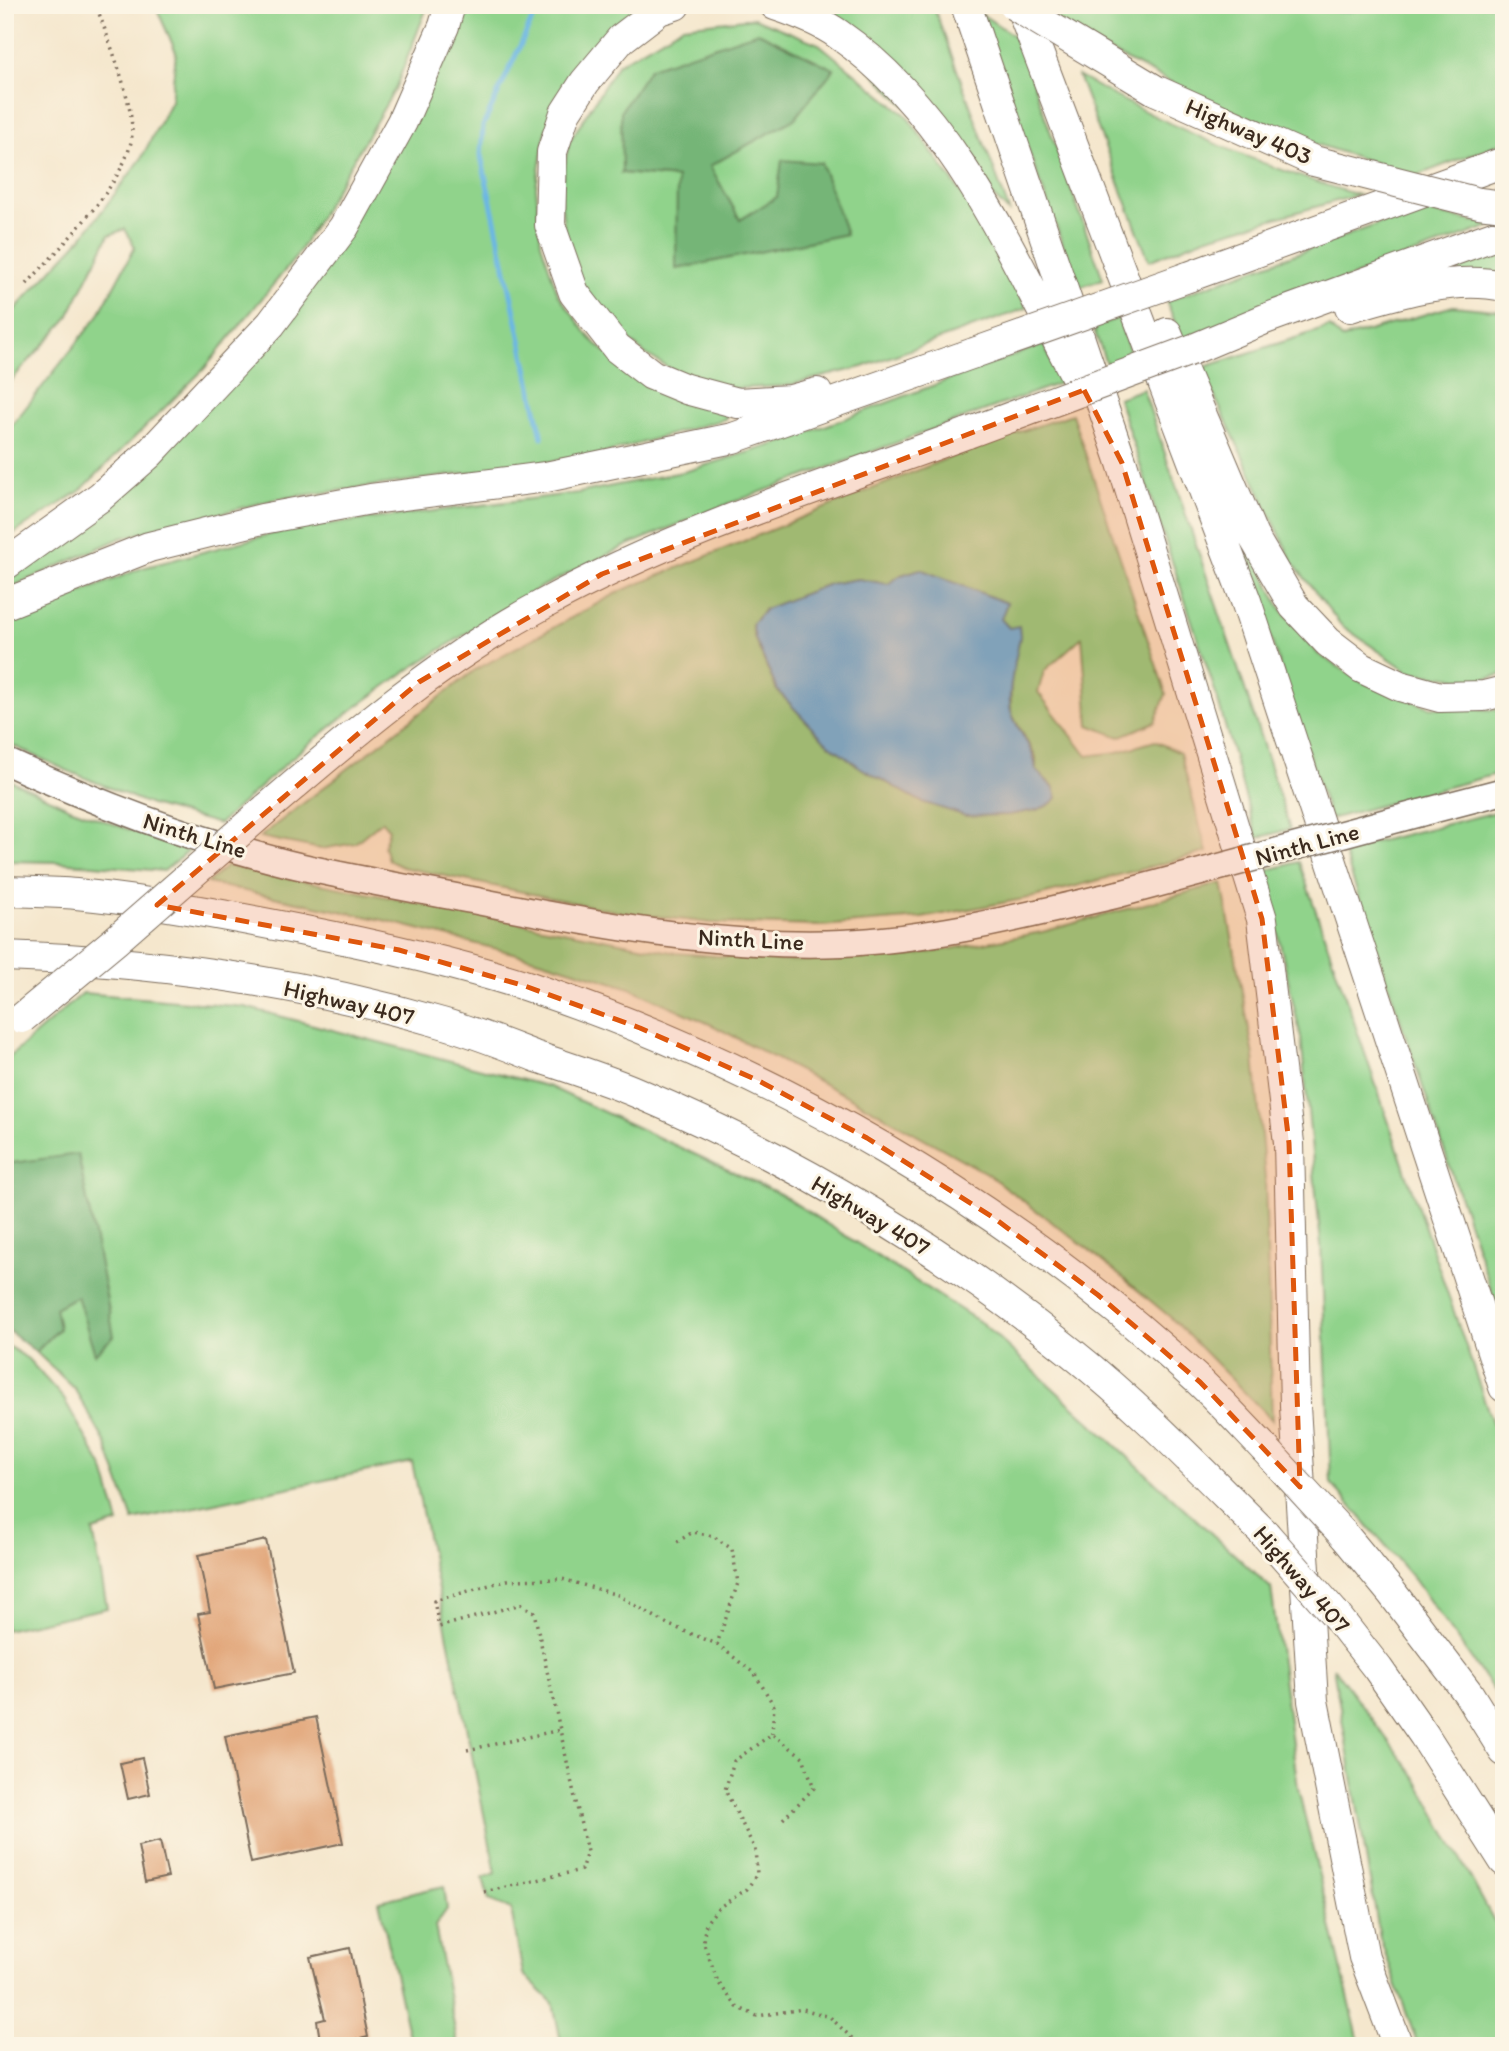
<svg xmlns="http://www.w3.org/2000/svg" width="1509" height="2051" font-family="Itim,sans-serif">
<style>
.green{fill:#90d38b;stroke:#667e54;stroke-width:2;fill-rule:evenodd}
.forest{fill:#74b577;stroke:#58704a;stroke-width:2}
.water{fill:#6ab6e4;stroke:#527081;stroke-width:2}
.lines{fill:none;stroke-linecap:round;stroke-linejoin:round}
.stream{stroke:#6ab6e4;stroke-width:5}
.building{fill:#e2a77c}
.major-casing{stroke:#7c6c5b;stroke-width:29}
.highway-casing{stroke:#7c6c5b;stroke-width:32}
.path{stroke:#7c6c5b;stroke-width:3.5;stroke-dasharray:2 5;stroke-linecap:butt}
.major{stroke:#fff;stroke-width:26}
.highway{stroke:#fff;stroke-width:30}
.major-bridge-casing{stroke:#7c6c5b;stroke-width:29;stroke-linecap:butt}
.highway-bridge-casing{stroke:#7c6c5b;stroke-width:32;stroke-linecap:butt}
.major-bridge{stroke:#fff;stroke-width:26}
.highway-bridge{stroke:#fff;stroke-width:30}
.marked{fill:#df570d;fill-opacity:0.2;stroke:#df570d;stroke-width:5;stroke-dasharray:14 9;stroke-linejoin:round}
.labels{text-anchor:middle;dominant-baseline:central;stroke-width:6;stroke-linejoin:round;paint-order:stroke}
.street-label{font-size:24px;fill:#3b2a1e;stroke:#fcf5e5}
</style>
<rect width="100%" height="100%" fill="#fcf5e5"/>
<filter id="ink" filterUnits="userSpaceOnUse"><feTurbulence type="fractalNoise" baseFrequency=".0143" numOctaves="2"/><feDisplacementMap in="SourceGraphic" scale="14" xChannelSelector="R" yChannelSelector="G"/><feConvolveMatrix kernelMatrix="1 2 1 2 8 2 1 2 1" color-interpolation-filters="sRGB"/></filter>
<filter id="wash" filterUnits="userSpaceOnUse"><feTurbulence type="fractalNoise" baseFrequency=".00686" numOctaves="4" result="noise"/><feDisplacementMap in="SourceGraphic" scale="28" xChannelSelector="R" yChannelSelector="G"/><feGaussianBlur stdDeviation="1.57" result="paint"/><feColorMatrix in="noise" values="0 0 0 0 0 0 0 0 0 0 0 0 0 0 0 0 0 1.4 0 .05"/><feComposite in="paint" operator="in"/></filter>
<g filter="url(#wash)">
<rect width="100%" height="100%" fill="#f5e7cd"/>
<path class="green" d="M155,5H428L395,89L296,257L204,369L80,491L5,539V434L98,316L135,247L125,229L109,235L67,319L17,374L5,389V320L83,236L141,159L171,101L176,52Z
M461,5H653L546,130L536,187L541,243L558,294L590,338L630,375L727,415L725,419L598,455L277,499L121,538L5,590V577L283,328Z
M807,5H933L1010,213L989,192Z
M1053,5H1316L1332,11L1355,10L1360,5H1504V142L1416,176L1256,125L1059,26Z
M977,11L1017,38L1103,279L1079,288Z
M754,18L819,44L906,115L975,213L1027,308L862,367L785,386L727,389L681,375L644,353L608,322L580,281L565,236L560,191L569,142L618,64L683,26ZM833,69L794,119L710,166L740,220L777,197L821,163L845,234L677,269V178L622,173Z
M1078,76C1167,126 1260,166 1358,195L1205,238L1149,261Z
M1417,210L1493,225L1182,339L1166,301Z
M1504,252V274H1461L1458,267Z
M1453,306L1504,311V674L1477,681L1409,672L1341,625L1293,563L1213,393L1195,370L1330,327L1341,339Z
M1118,318L1132,357L1107,366L1093,327Z
M1044,344L1060,383L728,504L628,545L541,587L405,672L351,711L301,750L219,824L151,805L66,770L5,742V623L142,568L290,529L578,493L687,471L782,442Z
M1143,389L1244,686L1290,829L1257,838L1216,694L1118,398Z
M1072,414L1166,694L1155,722L1119,737L1089,725L1082,637L1044,671L1038,692L1087,756L1118,752L1155,741L1180,753L1207,852L1034,897L922,918L820,926L711,923L619,912L402,867L388,860L384,846L389,829L382,821L355,843L321,849L260,837L475,670L621,591L970,449ZM858,579L888,584L1001,619L1009,628L1011,713L1036,757V770L1054,788L922,802L861,768L825,741L777,690L755,639L752,625L765,609L829,584Z
M1216,471L1279,606L1318,654L1363,682L1429,707L1496,710L1504,708V772L1330,819Z
M5,778L70,808L188,851L164,871L58,862L5,861Z
M1504,810V1328L1343,850Z
M1299,862L1504,1457V1705L1414,1579L1331,1483L1321,1245L1301,1038L1264,871Z
M227,866L676,953L783,961L906,957L1042,932L1222,883L1254,1056L1265,1179L1272,1420L1170,1317L1088,1249L986,1173L864,1105L714,1026L630,988L540,960L383,920L207,883Z
M83,993L245,1007L550,1087L780,1194L983,1324L1271,1588L1298,1788L1360,2046H562L553,2003L523,1974L511,1909L489,1900L483,1878L496,1873L412,1462L133,1520L105,1442L74,1388L36,1352L59,1329L54,1308L77,1295L95,1353L113,1335L78,1155L5,1164V1061Z
M5,1344L28,1359L64,1399L104,1470L119,1523L93,1531L107,1608L5,1630Z
M1333,1667L1416,1778L1504,1939V2046H1418L1380,1938Z
M444,1886L447,1909L435,1926L458,2046H411L379,1901Z"/>
<path class="forest" d="M758,32L834,69L794,119L710,166L740,220L777,197L782,160L821,163L846,234L676,269L677,178L622,173L621,111L650,68Z
M78,1154L114,1336L95,1354L77,1296L55,1308L59,1328L36,1352L5,1328V1164Z"/>
<path class="water" d="M1316,5H1360C1347,17 1330,10 1316,5Z
M920,569L1007,603L1001,619L1009,628L1019,626L1020,636C1017,656 1005,696 1012,714C1019,734 1035,748 1036,770L1054,788L1057,798L1049,805L1037,810L1009,815L966,816L922,802L861,768L825,741L777,690L755,639L752,624L765,609L829,584L858,579L888,584L901,575Z"/>
<g class="lines">
<path class="stream" d="M539,5L483,126L481,156L542,437"/>
</g>
<g id="blocks">
<path class="building" d="M266,1540L294,1673L214,1689L198,1614L210,1612L198,1555Z
M316,1717L343,1843L251,1863L225,1736Z
M142,1758L150,1794L128,1799L120,1763Z
M160,1841L168,1877L145,1882L138,1846Z
M350,1948L368,2037L331,2046H321L317,2021L325,2019L310,1957Z"/>
</g>
</g>
<g filter="url(#ink)">
<use href="#blocks" fill-opacity="0" stroke="#7c6c5b" stroke-width="2"/>
<g class="lines">
<defs>
<path id="major" d="M5,761C96,803 189,839 286,863C347,878 410,888 472,900C593,924 718,948 842,943C936,939 1028,915 1119,894
M1420,813L1504,791"/>
<path id="highway" d="M675,5L659,10L621,39L585,82L565,113L552,152L550,225L574,293L617,348L652,375L686,389L738,403L791,400L817,393
M775,5C796,12 820,21 838,34C954,114 1015,261 1079,382
M966,5L1122,463L1262,919L1289,1143L1295,1406L1313,1701L1364,1957L1398,2046
M1020,5L1246,601L1504,1387
M1155,90L1314,161
M1188,277L1504,162
M1350,307C1397,293 1455,275 1504,286
M1167,333L1253,536L1294,606L1328,642L1362,668L1400,686L1440,697L1484,696L1504,691
M1191,350L1265,319L1504,232
M5,565L100,497L149,454L271,324L344,227L402,122L444,26L450,5
M5,604L149,547L262,519L371,499L546,477L733,438L974,353
M266,809C353,734 440,660 542,605C676,532 825,485 968,433
M5,891C29,892 53,892 76,894C151,901 226,915 300,930C376,945 453,962 527,986C774,1069 1008,1204 1200,1382C1222,1403 1243,1426 1264,1448
M5,956C152,961 301,982 442,1023C474,1032 506,1045 537,1057C570,1068 605,1079 638,1093C794,1159 940,1247 1072,1353C1141,1408 1202,1472 1265,1534
M1344,1535L1392,1593L1468,1693L1504,1751
M1335,1614L1378,1669L1424,1735L1504,1861"/>
</defs>
<use href="#major" class="major-casing"/>
<use href="#highway" class="highway-casing"/>
<path class="path" d="M27,284C57,250 131,179 132,133C133,100 108,39 96,5
M677,1542L693,1532L713,1536L732,1549L738,1583L717,1644
M467,1750L560,1730
M783,1819L814,1788L803,1757L772,1734L734,1761L725,1790L755,1849L757,1874L747,1889L718,1908L706,1923L703,1941L718,1982L737,2007L757,2016L803,2009L830,2017L860,2046
M484,1892L581,1870L587,1852L534,1612L521,1604L439,1627L434,1601L507,1580L562,1579L618,1595L669,1625L717,1644L755,1674L774,1706L772,1734"/>
<use href="#major" class="major"/>
<use href="#highway" class="highway"/>
<defs>
<path id="major-bridge" d="M1119,894L1420,813"/>
<path id="highway-bridge" d="M1014,5L1155,90
M1314,161L1479,203L1504,206
M974,353L1188,277
M968,433L1191,350
M22,1018L115,941L266,809
M1264,1448L1344,1535
M1265,1534L1335,1614"/>
</defs>
<use href="#major-bridge" class="major-bridge-casing"/>
<use href="#highway-bridge" class="highway-bridge-casing"/>
<use href="#major-bridge" class="major-bridge"/>
<use href="#highway-bridge" class="highway-bridge"/>
</g>
</g>
<path class="marked" d="M1084,390L1122,463L1262,919L1289,1143L1300,1487L1200,1382L1098,1295L994,1218L867,1138L759,1081L640,1028L525,986L399,950L157,905L419,682L602,574Z"/>
<g class="labels">
<g class="street-label">
<text transform="translate(1249 131) rotate(23)">Highway 403</text>
<text transform="translate(195 835) rotate(17)">Ninth Line</text>
<text transform="translate(1307 844) rotate(-15)">Ninth Line</text>
<text transform="translate(751 939) rotate(3)">Ninth Line</text>
<text transform="translate(349 1002) rotate(13)">Highway 407</text>
<text transform="translate(871 1215) rotate(31)">Highway 407</text>
<text transform="translate(1302 1579) rotate(49)">Highway 407</text>
</g>
</g>
<rect width="1509" height="2051" fill="none" stroke="#fcf5e5" stroke-width="28"/>
</svg>
